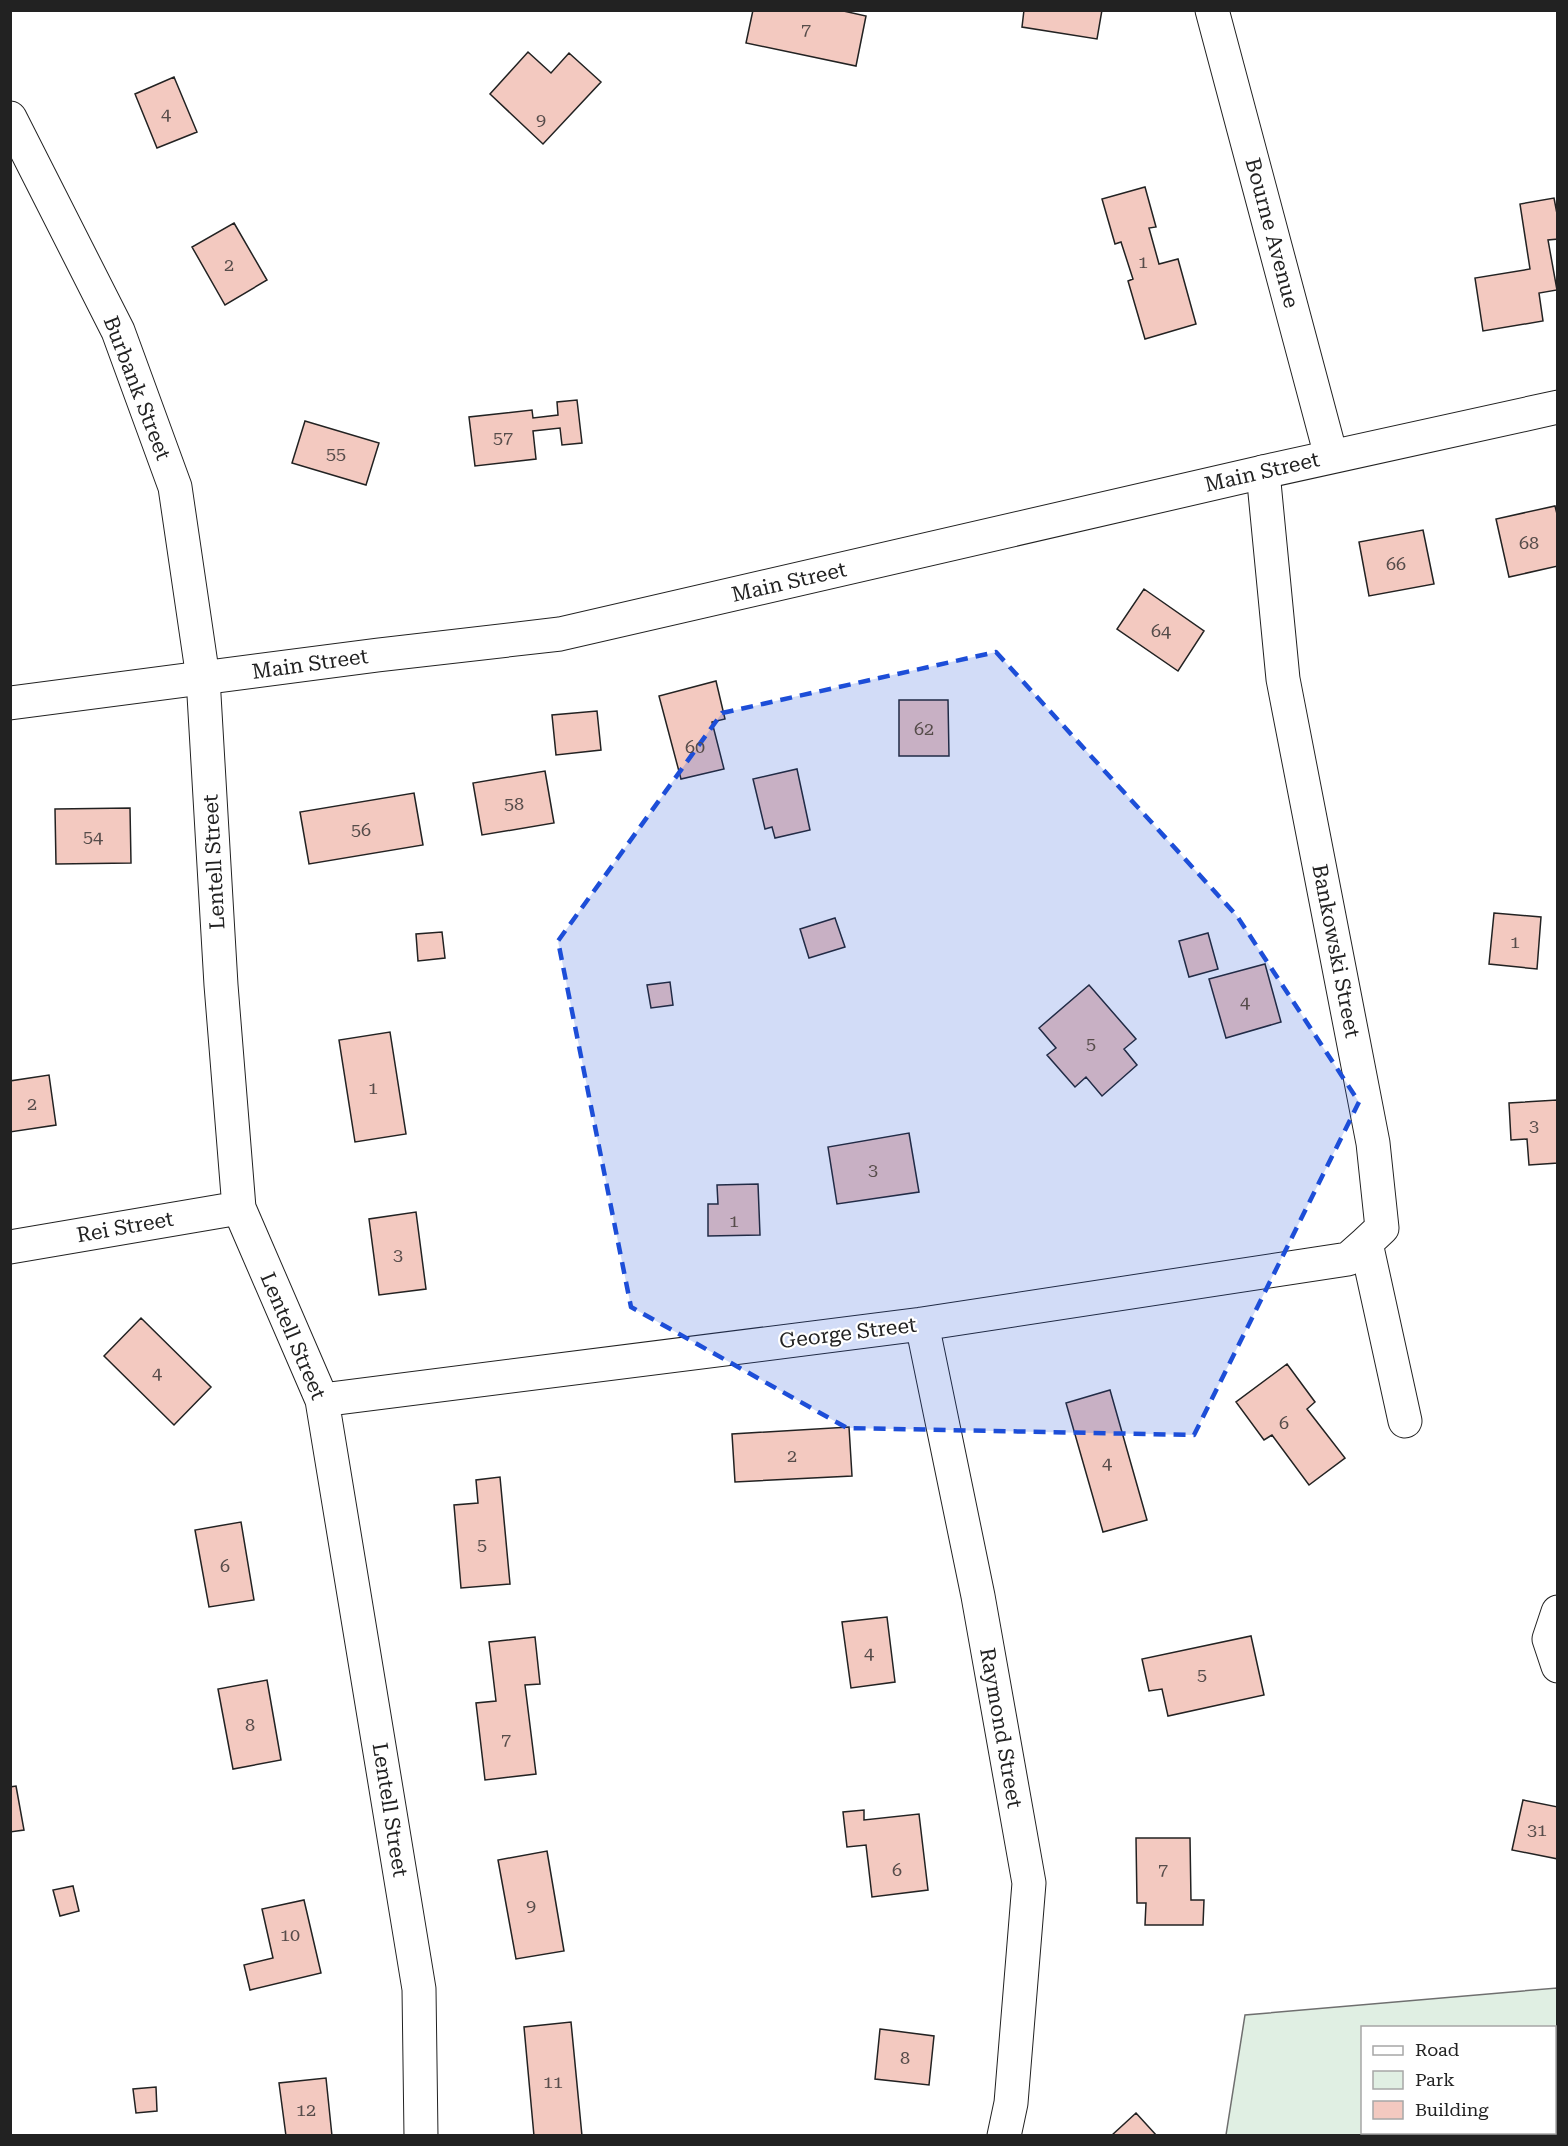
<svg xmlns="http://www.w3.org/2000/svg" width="1568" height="2146" font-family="'Roboto Serif',serif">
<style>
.green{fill:#e0efe3;stroke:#6f6f6f;stroke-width:1.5;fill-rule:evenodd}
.building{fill:#f3c9c0;stroke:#222;stroke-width:1.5}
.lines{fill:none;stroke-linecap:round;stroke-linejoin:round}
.minor-casing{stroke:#222;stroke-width:35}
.secondary-casing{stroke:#222;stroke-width:35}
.minor{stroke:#fff;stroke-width:33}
.secondary{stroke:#fff;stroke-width:33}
.marked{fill:#1d4ed8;fill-opacity:0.2;stroke:#1d4ed8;stroke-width:4.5;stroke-dasharray:12 8;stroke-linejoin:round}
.labels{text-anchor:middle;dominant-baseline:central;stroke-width:4.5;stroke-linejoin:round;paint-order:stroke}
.number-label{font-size:18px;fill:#564c4a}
.street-label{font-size:21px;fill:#222;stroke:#fff}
</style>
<rect width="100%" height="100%" fill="#fff"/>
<path class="green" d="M1557,1988V2135H1226L1245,2015ZM1362,2028H1554V2132H1362Z"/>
<path class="building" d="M753,10H839L866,16L856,66L746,43Z
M1024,10H1102L1097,39L1022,27Z
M528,52L551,73L569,53L601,82L543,144L490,94Z
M174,77L197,132L157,148L135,94Z
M1145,187L1156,227L1149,228L1159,264L1178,259L1196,324L1145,339L1128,281L1133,279L1121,242L1115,244L1102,199Z
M1554,198L1558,219V239L1548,240L1557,290L1539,293L1543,321L1483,331L1475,278L1530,269L1520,204Z
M234,223L267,280L225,305L192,247Z
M577,400L582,443L562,445L560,428L533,431L536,459L475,466L469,417L532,410L533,418L558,415L557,402Z
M305,421L379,443L366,485L292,463Z
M1555,506L1558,518V566L1509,577L1496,519Z
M1423,530L1434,584L1369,596L1359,542Z
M1144,589L1204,631L1178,671L1117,629Z
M716,681L725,719L712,722L724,769L681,779L659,696Z
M899,700H948L949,756H899Z
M597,711L601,750L556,755L552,715Z
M797,769L810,830L775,838L772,827L765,829L753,779Z
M545,771L554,823L482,835L473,783Z
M414,793L423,845L309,864L300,812Z
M130,808L131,863L56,864L55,809Z
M1494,913L1541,917L1537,969L1489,964Z
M835,918L845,947L809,958L800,929Z
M442,932L445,958L418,961L416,934Z
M1208,933L1218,969L1189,977L1179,941Z
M1265,964L1281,1022L1226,1038L1209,979Z
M670,982L673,1005L651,1008L647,985Z
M1089,985L1136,1039L1124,1049L1137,1065L1102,1096L1086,1077L1075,1087L1047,1055L1056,1048L1039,1028Z
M390,1032L406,1134L355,1142L339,1040Z
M49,1075L56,1125L10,1132V1081Z
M1557,1100L1558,1163L1529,1165L1527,1139L1511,1140L1509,1103Z
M909,1133L919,1192L837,1204L828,1147Z
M758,1184L760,1235L708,1236V1204H718L717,1185Z
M416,1212L426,1289L379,1295L369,1219Z
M141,1318L211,1387L174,1425L104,1356Z
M1287,1364L1315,1402L1307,1409L1345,1458L1309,1485L1272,1435L1264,1440L1236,1402Z
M1110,1390L1147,1520L1103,1532L1066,1403Z
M849,1427L852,1476L735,1482L732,1434Z
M500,1477L510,1584L461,1588L454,1505L478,1503L476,1480Z
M241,1522L254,1600L209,1607L195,1530Z
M887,1617L895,1682L851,1688L842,1622Z
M1251,1636L1264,1695L1168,1716L1162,1689L1149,1691L1142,1659Z
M535,1637L540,1684L525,1685L536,1774L485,1780L476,1703L496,1701L489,1642Z
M267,1680L281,1760L233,1769L218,1689Z
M16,1786L24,1830L10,1832V1787Z
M1523,1800L1558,1807V1859L1512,1850Z
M864,1810V1820L919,1814L928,1890L872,1897L866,1845L847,1847L843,1812Z
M1136,1838H1190L1191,1900H1204L1203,1925H1145L1146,1903H1137Z
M547,1851L564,1951L516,1959L498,1860Z
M73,1886L79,1911L60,1916L53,1890Z
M304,1900L321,1973L250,1990L244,1965L273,1958L262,1909Z
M571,2022L582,2136H534L524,2027Z
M880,2029L934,2036L929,2085L875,2079Z
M326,2078L332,2136H286L279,2083Z
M156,2087L157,2111L136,2113L133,2089Z
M1136,2113L1157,2136H1111Z"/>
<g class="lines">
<defs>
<path id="minor" d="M1212,10L1331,456
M10,118L118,331L175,487L203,678L221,985L239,1208L322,1400L419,1989L421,2136
M1263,472L1283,679L1373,1143L1382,1228L1366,1243L1405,1421
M10,1247L239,1208
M922,1324L978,1596L1029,1883L1011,2103L1004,2136
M322,1400L922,1324L1348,1259L1366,1243
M1558,1612L1549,1639L1558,1666"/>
<path id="secondary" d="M10,703L378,655L560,634L1263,472L1558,407"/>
</defs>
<use href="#minor" class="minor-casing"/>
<use href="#secondary" class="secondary-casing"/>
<use href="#minor" class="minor"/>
<use href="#secondary" class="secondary"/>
</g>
<path class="marked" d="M996,652L1237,916L1359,1102L1194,1435L847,1428L631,1307L558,941L722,713Z"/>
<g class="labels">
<g class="number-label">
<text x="806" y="29">7</text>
<text x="166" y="113">4</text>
<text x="541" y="119">9</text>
<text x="1143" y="261">1</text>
<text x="229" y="264">2</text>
<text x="503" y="437">57</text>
<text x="336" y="453">55</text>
<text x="1529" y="542">68</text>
<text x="1396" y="563">66</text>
<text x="1161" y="630">64</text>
<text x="924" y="728">62</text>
<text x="695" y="746">60</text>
<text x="514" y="803">58</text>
<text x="361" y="829">56</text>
<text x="93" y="836">54</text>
<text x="1515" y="941">1</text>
<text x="1245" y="1001">4</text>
<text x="1091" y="1043">5</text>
<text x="373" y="1087">1</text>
<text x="32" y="1103">2</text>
<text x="1534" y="1125">3</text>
<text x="873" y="1169">3</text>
<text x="734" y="1220">1</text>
<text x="398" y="1254">3</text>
<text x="157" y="1372">4</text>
<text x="1284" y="1422">6</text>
<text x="792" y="1455">2</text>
<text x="1107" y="1462">4</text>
<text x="482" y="1544">5</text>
<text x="225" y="1565">6</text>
<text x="869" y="1652">4</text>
<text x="1202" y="1674">5</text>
<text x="250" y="1724">8</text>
<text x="506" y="1739">7</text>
<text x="1537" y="1829">31</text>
<text x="897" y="1869">6</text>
<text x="1163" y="1869">7</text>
<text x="531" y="1905">9</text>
<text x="290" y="1934">10</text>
<text x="905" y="2057">8</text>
<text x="553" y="2081">11</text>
<text x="306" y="2109">12</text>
</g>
<g class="street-label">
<text transform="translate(1272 233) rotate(75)">Bourne Avenue</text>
<text transform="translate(137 388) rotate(69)">Burbank Street</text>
<text transform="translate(1262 472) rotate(-13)">Main Street</text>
<text transform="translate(789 582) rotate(-13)">Main Street</text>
<text transform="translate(310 664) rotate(-8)">Main Street</text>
<text transform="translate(214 862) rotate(-93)">Lentell Street</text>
<text transform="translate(1336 951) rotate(79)">Bankowski Street</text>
<text transform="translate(125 1227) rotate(-10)">Rei Street</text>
<text transform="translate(848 1333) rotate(-7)">George Street</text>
<text transform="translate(293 1336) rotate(67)">Lentell Street</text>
<text transform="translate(1001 1728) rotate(80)">Raymond Street</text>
<text transform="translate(390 1810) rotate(81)">Lentell Street</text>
</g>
</g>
<rect width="1568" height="2146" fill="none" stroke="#222222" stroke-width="24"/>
<rect x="1361" y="2026" width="195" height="108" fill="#ffffff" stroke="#a7a7a7" stroke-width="1.5"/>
<rect x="1373" y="2046" width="30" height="9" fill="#ffffff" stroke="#a7a7a7" stroke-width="1.5"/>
<text x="1415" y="2056" font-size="18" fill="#222222">Road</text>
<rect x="1373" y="2071" width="30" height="18" fill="#e0efe3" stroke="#a7a7a7" stroke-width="1.5"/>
<text x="1415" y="2086" font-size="18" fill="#222222">Park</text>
<rect x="1373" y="2101" width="30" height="18" fill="#f3c9c0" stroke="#a7a7a7" stroke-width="1.5"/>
<text x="1415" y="2116" font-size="18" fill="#222222">Building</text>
</svg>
